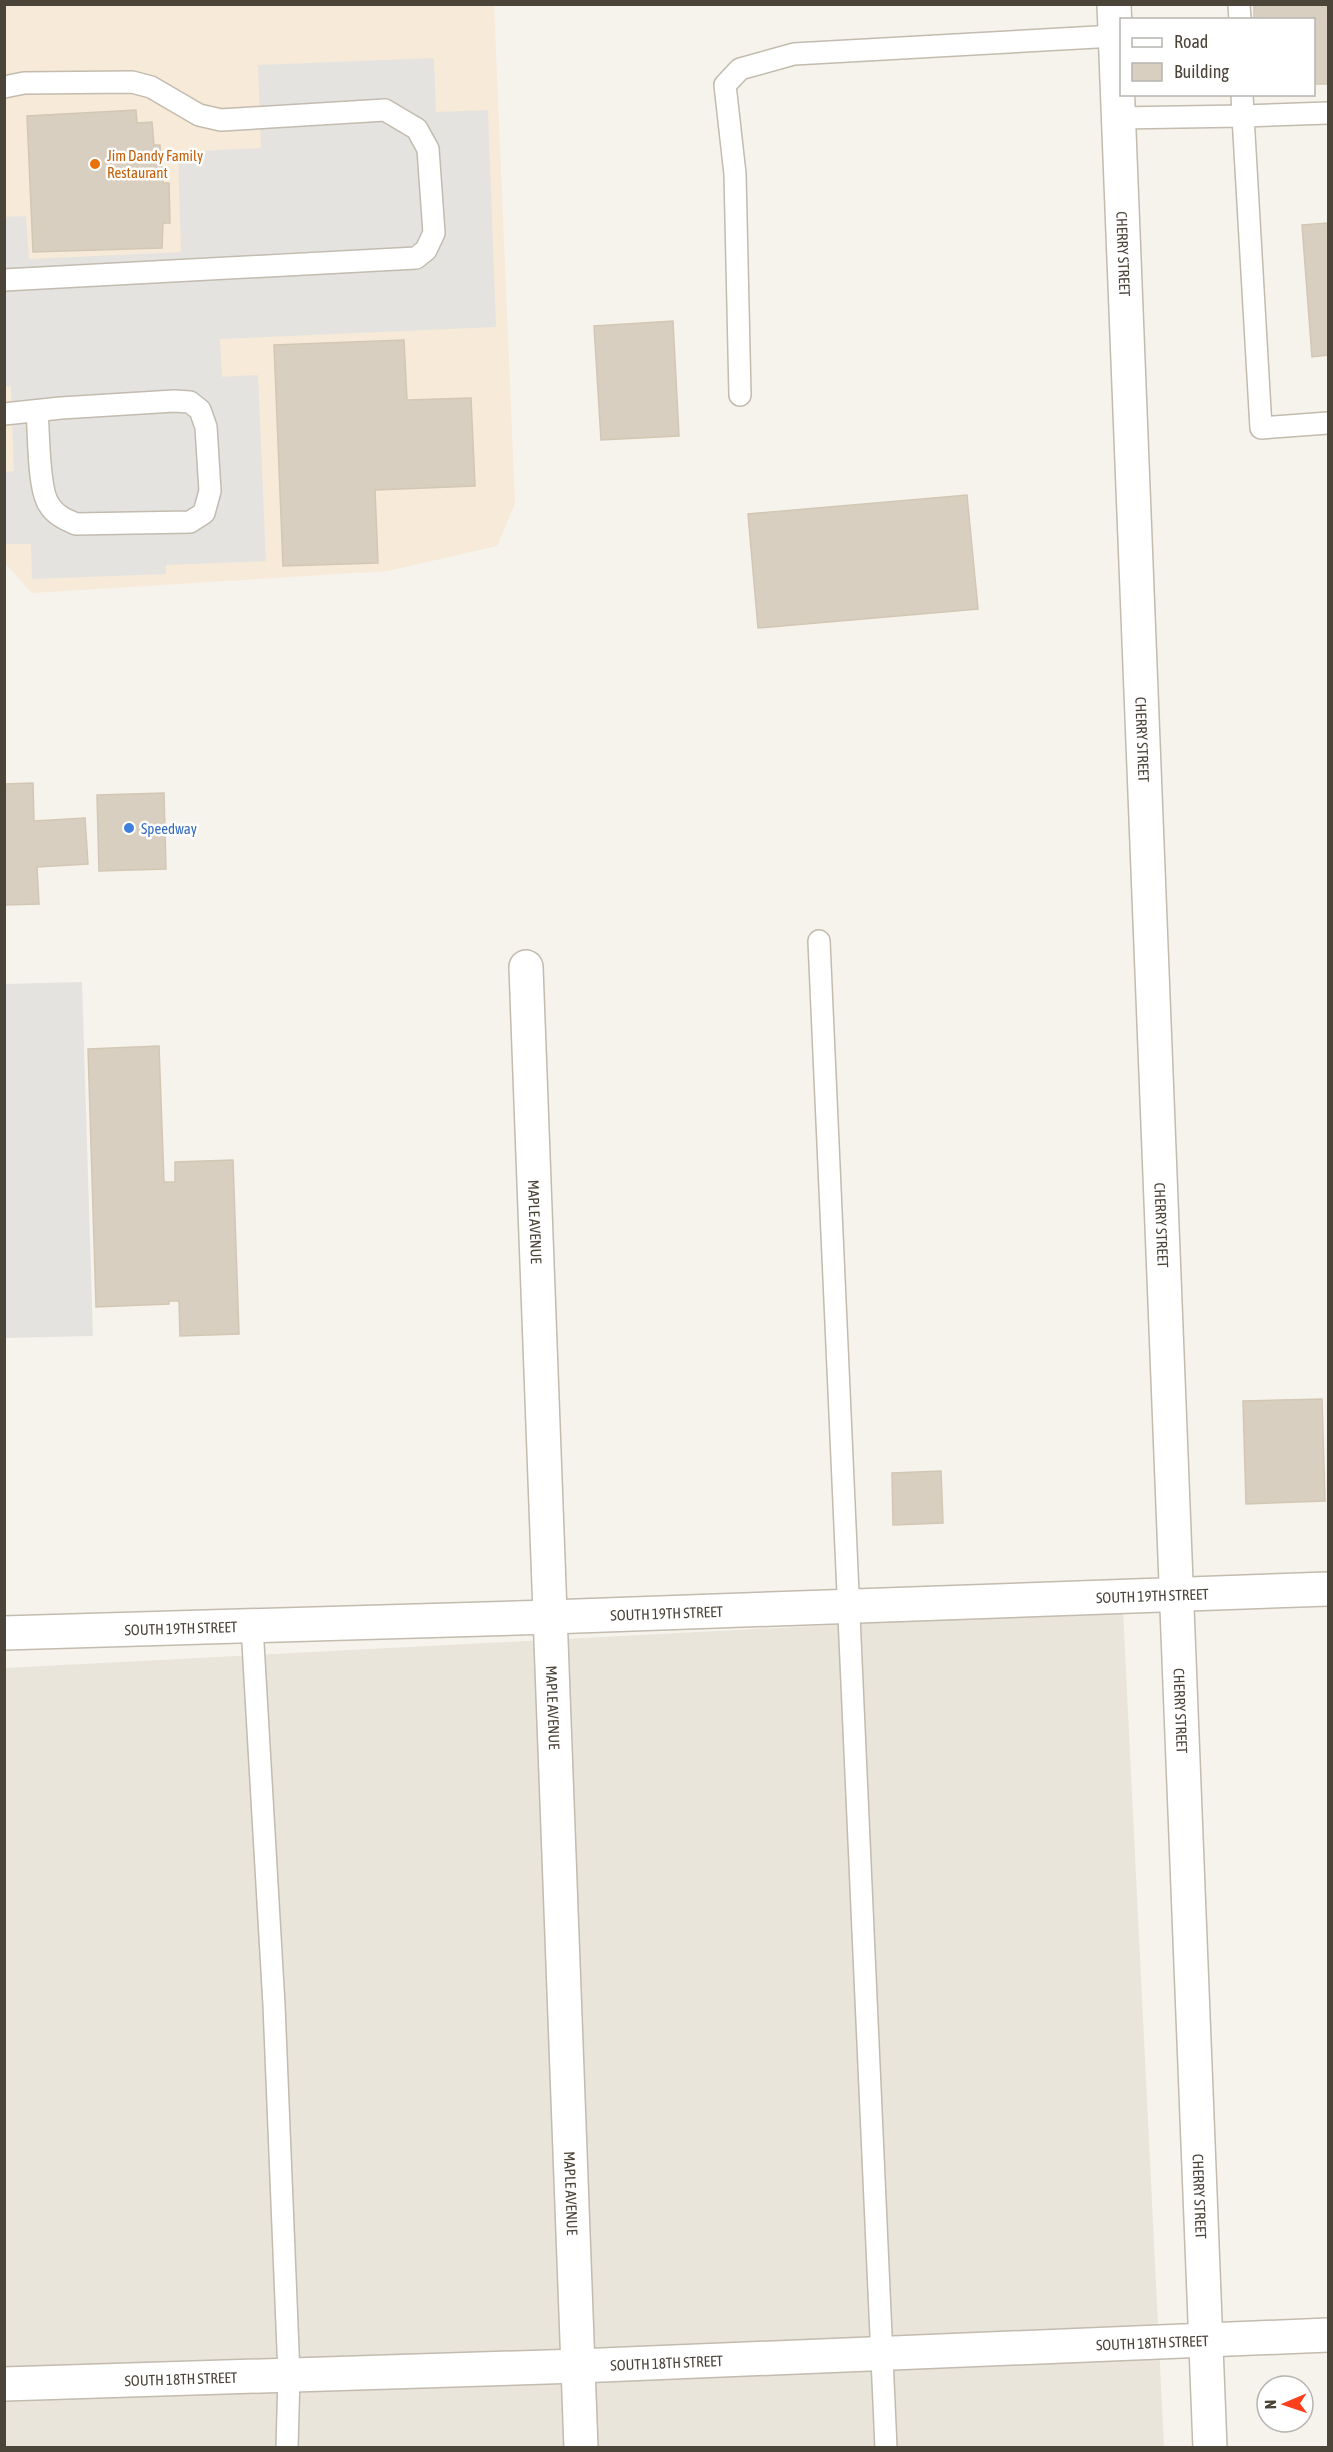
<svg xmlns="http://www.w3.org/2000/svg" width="1333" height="2452" font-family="'Asap Condensed',sans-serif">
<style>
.residential{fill:#eae5da}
.commercial{fill:#f7ead8}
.parking{fill:#e5e3e0}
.building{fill:#d8cfc1;stroke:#d3c7b4;stroke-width:1.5}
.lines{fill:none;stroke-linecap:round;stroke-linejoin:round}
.lane-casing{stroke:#c2bbae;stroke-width:24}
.street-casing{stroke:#c2bbae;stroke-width:36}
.lane{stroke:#fff;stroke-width:21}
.street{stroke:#fff;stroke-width:33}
.food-dot{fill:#e8710a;stroke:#fff;stroke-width:2}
.shop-dot{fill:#3f7fe0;stroke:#fff;stroke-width:2}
.labels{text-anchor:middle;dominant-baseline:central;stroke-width:5;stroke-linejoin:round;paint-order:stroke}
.food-label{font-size:15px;fill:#c56008;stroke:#fff;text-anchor:start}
.street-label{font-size:15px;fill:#4b4439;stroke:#fff}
.shop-label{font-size:15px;fill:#366cbe;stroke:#fff;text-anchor:start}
</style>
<rect width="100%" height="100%" fill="#f6f3ec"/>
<path class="residential" d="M1123,1610L1164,2447L5,2448V1668Z"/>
<path class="commercial" d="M4,5H494L515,504L497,546L388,571L32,593L4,562Z"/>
<path class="parking" d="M434,58L436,112L488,110L496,327L220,339L222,377L258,375L266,561L166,565V574L32,579L31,544H5V472L14,471L11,387L4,386V217L26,216L29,259L181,252L178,152L261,148L258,65Z
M82,982L93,1336L5,1338V984Z"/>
<path class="building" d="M1254,4H1328V84H1314V20H1254Z
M136,110L137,123L152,122L154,145H160L163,183H169L170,223H163L162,248L33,252L27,116Z
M1328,223V355L1312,357L1302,225Z
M673,321L679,436L601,440L594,326Z
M404,340L407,400L471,398L475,486L375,490L378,563L283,566L274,345Z
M967,495L978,609L758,628L748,514Z
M33,783L34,821L85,818L88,864L37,867L39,904L4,905V784Z
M164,793L166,869L99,871L97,795Z
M159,1046L164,1182H175V1162L233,1160L239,1334L180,1336L179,1301H169V1304L96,1307L88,1049Z
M1322,1399L1325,1501L1246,1504L1243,1401Z
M941,1471L943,1523L893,1525L892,1473Z"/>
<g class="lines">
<defs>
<path id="lane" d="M1239,4L1240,20
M4,87L24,83L132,82L151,87L199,115L221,120L385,110L417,129L428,149L434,233L426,250L416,258L4,280
M1328,113L1243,116L1261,428L1328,423
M1118,118L1243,116L1242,94
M740,395L735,174L725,85L740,69L794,54L1115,36
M4,414L61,408L174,401L190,402L200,410L206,427L210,491L204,513L190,522L76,524C64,519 53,514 47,501C38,482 39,433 37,411
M819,941L886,2448
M252,1626L274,2005L289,2375L287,2448"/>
<g id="street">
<path id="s1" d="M1114,4L1210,2448"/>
<path id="s2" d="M526,967L581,2448"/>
<path id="s3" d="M4,1633L550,1617L1328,1589"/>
<path id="s4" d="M4,2384L578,2366L1328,2335"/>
</g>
</defs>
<use href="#lane" class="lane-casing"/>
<use href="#street" class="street-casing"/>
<use href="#lane" class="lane"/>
<use href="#street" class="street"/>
</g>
<circle class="food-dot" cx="95" cy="164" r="6"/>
<circle class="shop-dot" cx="129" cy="828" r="6"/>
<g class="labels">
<g class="food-label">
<text x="107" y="155">Jim Dandy Family<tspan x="107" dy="17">Restaurant</tspan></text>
</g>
<g class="street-label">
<text stroke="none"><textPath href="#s1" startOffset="250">CHERRY STREET</textPath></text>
<text stroke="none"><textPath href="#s1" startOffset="736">CHERRY STREET</textPath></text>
<text stroke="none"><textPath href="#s2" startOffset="255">MAPLE AVENUE</textPath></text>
<text stroke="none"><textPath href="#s1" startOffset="1222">CHERRY STREET</textPath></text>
<text stroke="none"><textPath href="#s3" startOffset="1149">SOUTH 19TH STREET</textPath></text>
<text stroke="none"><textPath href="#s3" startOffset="663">SOUTH 19TH STREET</textPath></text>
<text stroke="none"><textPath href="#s3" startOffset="177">SOUTH 19TH STREET</textPath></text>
<text stroke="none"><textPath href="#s2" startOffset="741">MAPLE AVENUE</textPath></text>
<text stroke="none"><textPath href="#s1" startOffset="1708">CHERRY STREET</textPath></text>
<text stroke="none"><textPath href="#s2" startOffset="1227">MAPLE AVENUE</textPath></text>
<text stroke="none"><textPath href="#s1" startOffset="2194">CHERRY STREET</textPath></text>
<text stroke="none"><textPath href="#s4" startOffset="1149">SOUTH 18TH STREET</textPath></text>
<text stroke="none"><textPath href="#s4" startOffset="663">SOUTH 18TH STREET</textPath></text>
<text stroke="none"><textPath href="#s4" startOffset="177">SOUTH 18TH STREET</textPath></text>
</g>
<g class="shop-label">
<text x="141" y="828">Speedway</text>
</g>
</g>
<rect width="1333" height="2452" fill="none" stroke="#4b4439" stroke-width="12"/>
<rect x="1120" y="18" width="195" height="78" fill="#ffffff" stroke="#b7b4b0" stroke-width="1.5"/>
<rect x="1132" y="38" width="30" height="9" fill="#ffffff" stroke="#b7b4b0" stroke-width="1.5"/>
<text x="1174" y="48" font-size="18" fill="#4b4439">Road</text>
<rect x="1132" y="63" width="30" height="18" fill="#d8cfc1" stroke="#b7b4b0" stroke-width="1.5"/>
<text x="1174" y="78" font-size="18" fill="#4b4439">Building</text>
<g transform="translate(1285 2404) rotate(268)"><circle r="28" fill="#ffffff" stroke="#b7b4b0" stroke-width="1.5"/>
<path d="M0-4.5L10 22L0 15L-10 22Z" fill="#fc3f1d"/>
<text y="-9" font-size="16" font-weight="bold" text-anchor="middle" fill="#4b4439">N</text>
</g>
</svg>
